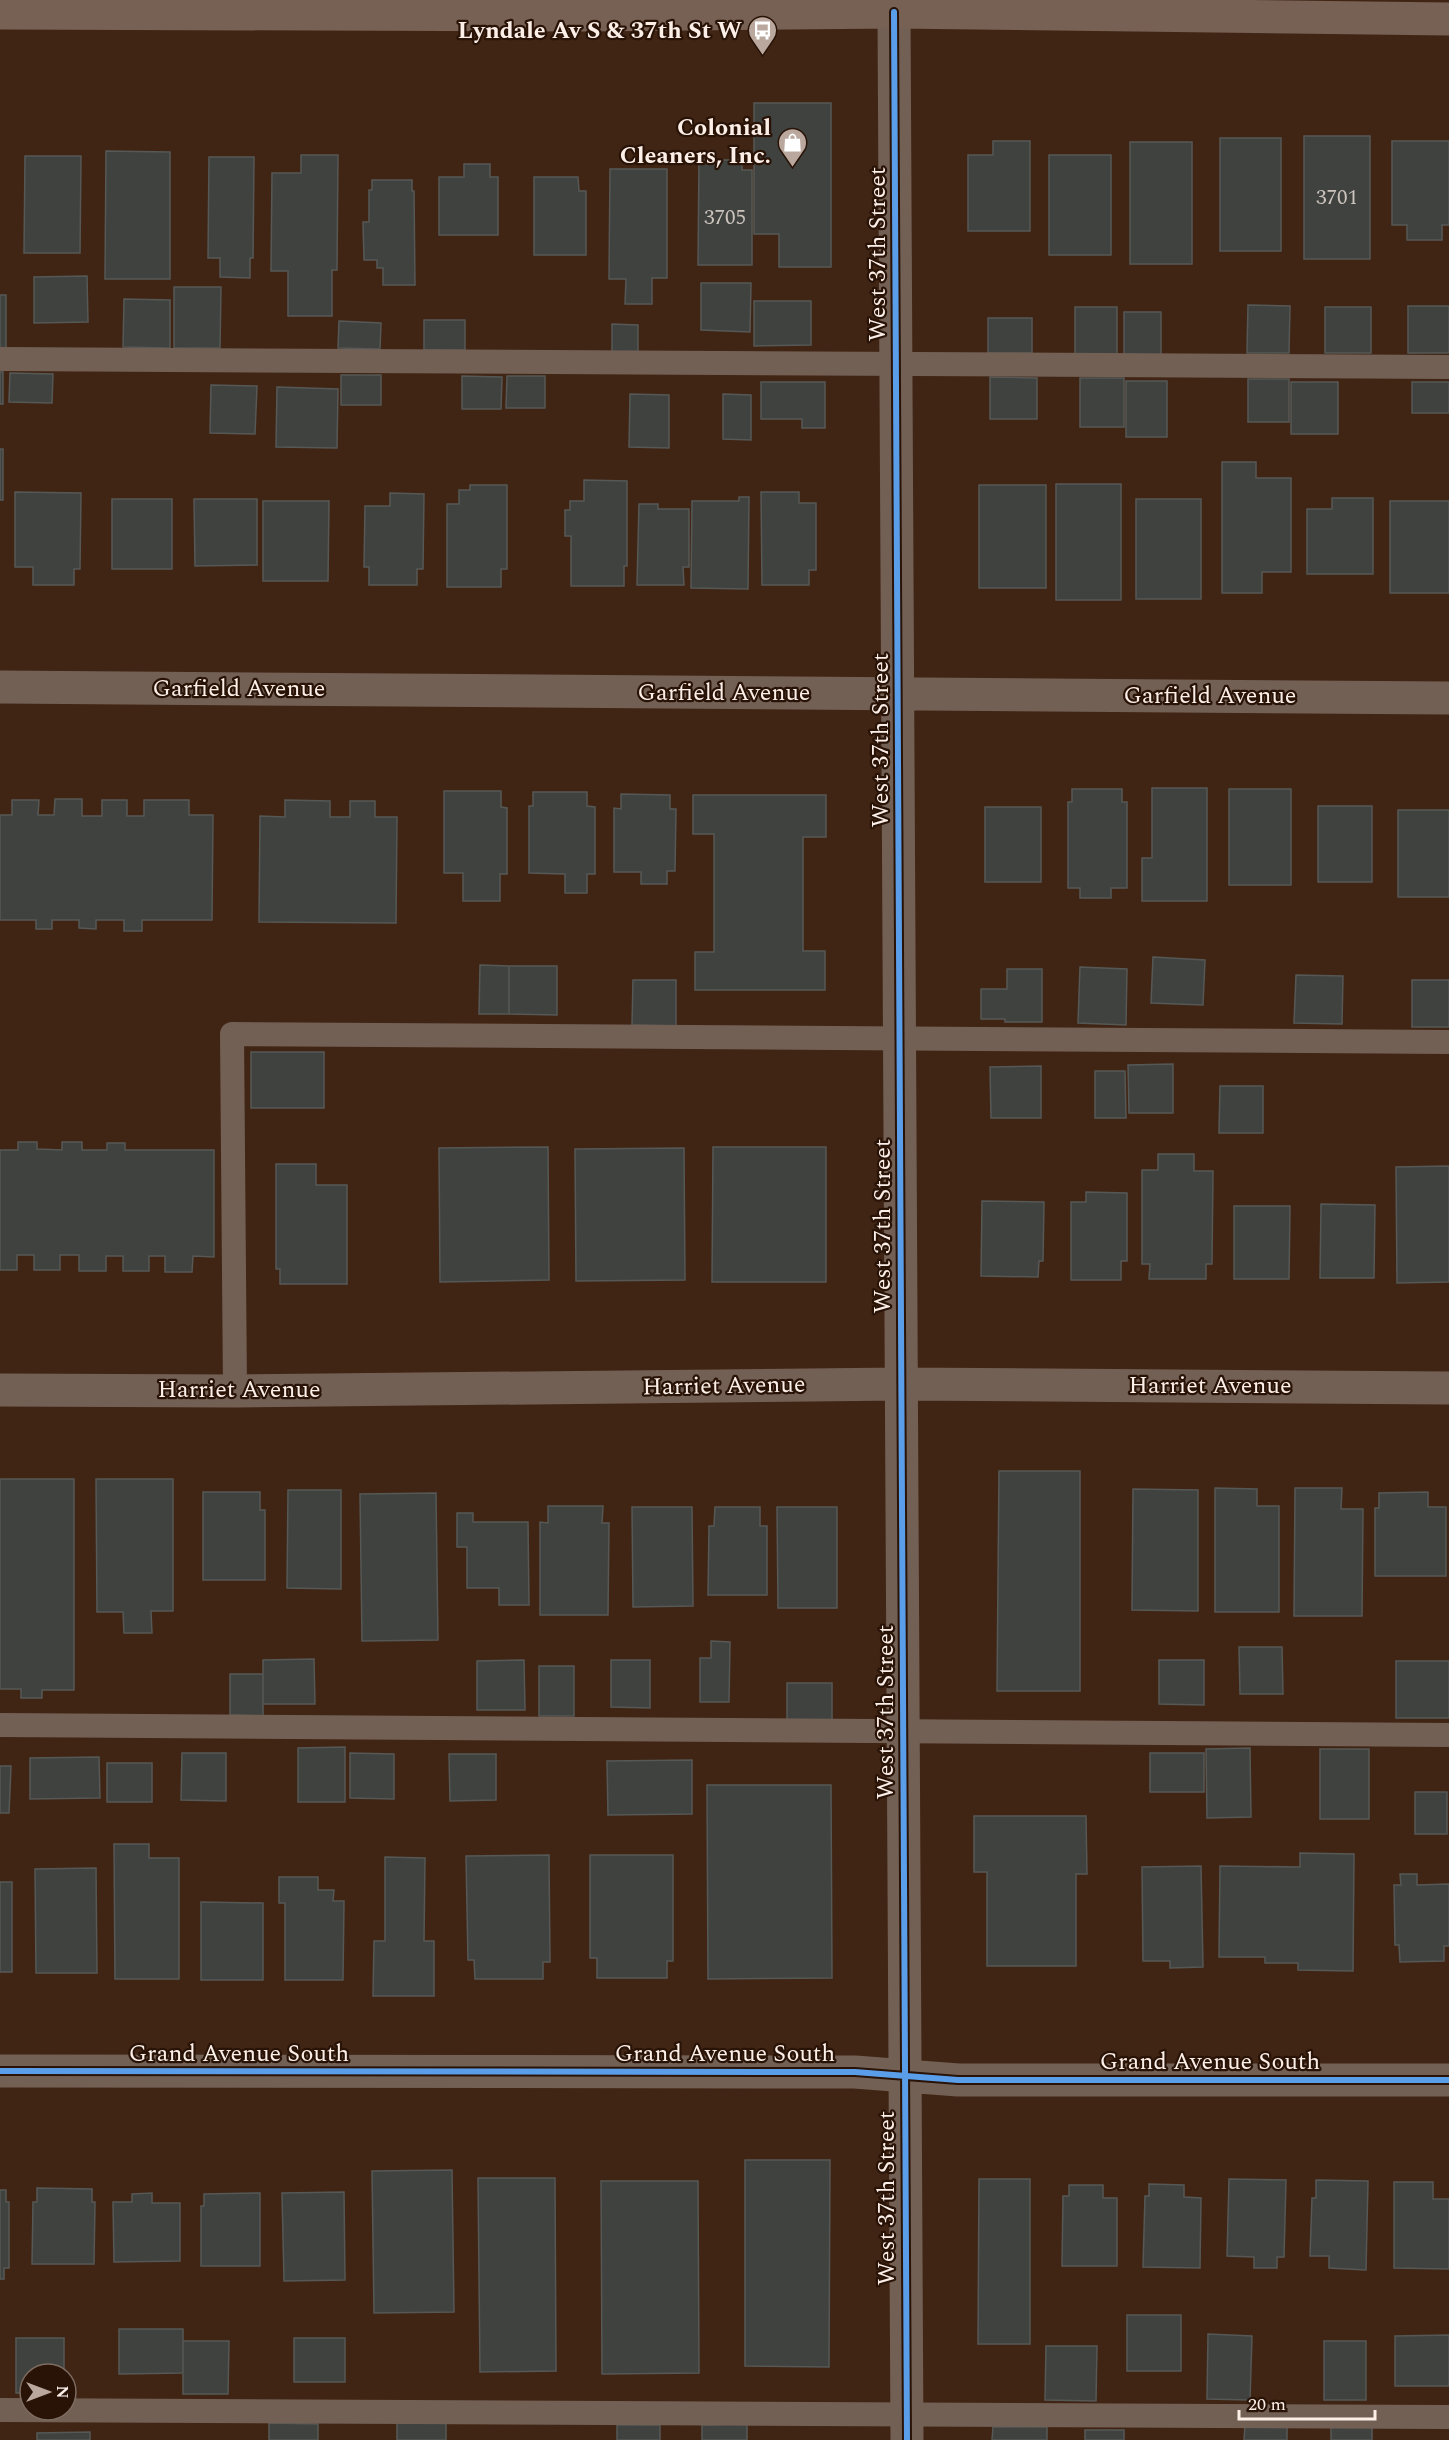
<svg xmlns="http://www.w3.org/2000/svg" width="1449" height="2440" font-family="Spectral,serif">
<style>
.building{fill:#3f423f;stroke:#565856;stroke-width:1.5}
.lines{fill:none;stroke-linecap:round;stroke-linejoin:round}
.lane{stroke:#736055;stroke-width:24}
.street{stroke:#736055;stroke-width:33}
.secondary{stroke:#776054;stroke-width:33}
.cycleway-casing{stroke:#291307;stroke-width:10}
.cycleway{stroke:#5a9eea;stroke-width:6}
.labels{text-anchor:middle;dominant-baseline:central;stroke-width:4.5;stroke-linejoin:round;paint-order:stroke}
.number-label{font-size:21px;fill:#cdc4be}
.poi-label{font-size:24px;font-weight:bold;fill:#fcefe8;stroke:#291307;text-anchor:end}
.street-label{font-size:24px;fill:#fcefe8;stroke:#291307}
</style>
<rect width="100%" height="100%" fill="#402514"/>
<path class="building" d="M754,103H831V267H779V234H754Z
M1304,136H1370V259H1304Z
M1220,138H1281V251H1220Z
M993,141H1030V231H968V155H993Z
M1392,141H1449V225H1442V240H1407V225H1392Z
M1130,142H1192V264H1130Z
M106,151L170,152V279H105Z
M301,155H338L337,270H332V316H288V271H271L272,173H301Z
M1049,155H1111V255H1049Z
M25,156H81L80,253H24Z
M209,157H254L253,258H250V278L220,277V258H208Z
M699,160H742V170H752V265H698Z
M464,164H490V177H498V235H439V177H464Z
M610,169H667V278H652V304H625L626,279H609Z
M534,177H578L579,191H586V255H534Z
M372,180H412V191H414L415,285H383V268H377V260H364L363,222H369V190H372Z
M87,276L88,322L34,323V277Z
M701,283H751L750,332L701,330Z
M174,287H221L220,348H174Z
M0,295H6V348H0Z
M124,299L170,300V348L123,347Z
M754,301H811V345L754,346Z
M1248,305L1290,306L1289,353H1247Z
M1408,306H1449V353H1408Z
M1075,307H1117V359H1075Z
M1325,307H1371V353H1325Z
M1124,312H1161V355H1124Z
M988,318H1032V353H988Z
M424,320H465V350H424Z
M339,321L381,323L380,349L338,348Z
M612,324L638,325V354H612Z
M0,372H3V404H0Z
M10,373L53,374L52,403L9,402Z
M341,375H381V405H341Z
M462,376L502,377L501,409H462Z
M507,376H545V408H506Z
M990,377L1037,378V419H990Z
M1080,378H1124V427H1080Z
M1248,379H1289V422H1248Z
M1126,381H1167V437H1126Z
M761,382H825V428H802V419H761Z
M1291,382H1338V434H1291Z
M1412,382H1449V413H1412Z
M211,385L257,386L255,434L210,433Z
M277,387L338,389L337,448L276,447Z
M630,394L669,395V448L629,447Z
M723,394L751,395V440L723,439Z
M0,449H3V500H0Z
M1222,462H1256V478H1291V572H1262V593H1222Z
M584,480L627,481V566H624V586H571V536H565V510H570V501H584Z
M1056,484H1121V600H1056Z
M470,485H507V569H501V587H447V504H459V490H470Z
M979,485H1046V588H979Z
M15,492L81,493L80,569H74V585H33V567H15Z
M761,492H799V503H816V570H809V585H762Z
M390,493L424,494L423,569H417V585H369V567H364L365,506H390Z
M739,497H749L748,589L691,588L692,501H739Z
M1332,498H1373V574H1307V509H1332Z
M112,499H172V569H112Z
M194,499H257V565L195,566Z
M1136,499H1201V599H1136Z
M263,501H329L328,581H263Z
M1390,501H1449V593H1390Z
M639,504H658V509H689V567H683L684,585H637Z
M1152,788H1207V901H1142V858H1152Z
M1072,789H1122V802H1127V888H1111V898H1080V888H1068V802H1072Z
M1229,789H1291V885H1229Z
M444,791H501V807L507,808V874H500V901H463V873H444Z
M533,792H587V806L595,807V874H587V893H565V874L529,873V806H533Z
M621,794L670,795V809H676L675,871H667V884H641V872H614V808L621,809Z
M693,795H826V837H803V951H825V990H695V952H714V834H693Z
M55,799H82V816H102V800H127V816H144V800H189V815H213L212,920H142V931H124V920H96V929L79,928V920H52V929H36V920H0V815H12V800H39L38,815H54Z
M285,800L330,801V817H350V801H375V817H397L396,923L259,922L260,816L285,817Z
M1318,806H1372V882H1318Z
M985,807H1041V882H985Z
M1398,810H1449V897H1398Z
M1153,957L1205,960L1203,1005L1151,1003Z
M480,965L509,966V1014H479Z
M509,966H557V1015L509,1014Z
M1080,967L1127,969L1126,1025L1078,1023Z
M1007,969H1042V1022H1005V1019H981V989H1007Z
M1296,975L1343,976L1342,1024L1294,1023Z
M633,980H676V1026L632,1025Z
M1412,980H1449V1027H1412Z
M251,1052H324V1108H251Z
M1173,1064V1113H1129L1128,1065Z
M1041,1066V1118H991L990,1067Z
M1095,1071H1125L1126,1118H1095Z
M1220,1086H1263V1133H1219Z
M18,1142H37V1149L62,1150V1142H82V1150H107V1143H125V1150H214V1257L193,1256L192,1272H165V1256H149V1271H123V1256H106V1271H79V1255H60V1270H34V1255H17V1270H0V1150H18Z
M548,1147L549,1280L440,1282L439,1148Z
M713,1147H826V1282H712Z
M684,1148L685,1280L576,1281L575,1149Z
M1158,1154H1194V1171H1213L1212,1264H1206V1279H1149L1150,1264H1142V1170H1158Z
M276,1164H316V1185H347V1284H280V1269H276Z
M1449,1166V1282L1397,1283L1396,1167Z
M1086,1192L1127,1193V1261H1121V1280H1071V1202H1086Z
M982,1201L1044,1202L1043,1261H1039L1038,1277L981,1276Z
M1321,1204L1375,1205L1374,1278H1320Z
M1234,1206H1290L1289,1279H1234Z
M999,1471H1080V1691H997Z
M0,1479H74V1690H42V1698H21V1689H0Z
M96,1479H173V1611H151L152,1633H124L123,1612H97Z
M1215,1488L1257,1489V1506H1279V1612H1215Z
M1295,1488H1342L1341,1509H1363L1362,1616H1294Z
M1133,1489L1198,1490V1611L1132,1610Z
M288,1490H341V1589L287,1588Z
M203,1492H260V1510H265V1580H203Z
M1428,1492V1507H1446V1576H1375V1508H1379V1493Z
M436,1493L438,1640L362,1641L360,1494Z
M548,1506H603L602,1523H609L608,1615H540V1522L548,1523Z
M632,1507H692L693,1606L633,1607Z
M715,1507H760V1526H767V1595H708L709,1526H714Z
M777,1507H837V1608H778Z
M457,1513H473V1522H528L529,1605H499V1588H467V1547H457Z
M711,1641L730,1642L729,1702H700V1658H711Z
M1239,1647H1282L1283,1694H1240Z
M314,1659L315,1704H263V1660Z
M524,1660L525,1710H477V1661Z
M611,1660H650V1708L611,1707Z
M1159,1660H1204V1705L1159,1704Z
M1396,1661H1449V1718H1396Z
M539,1666H574V1716H539Z
M230,1674H263V1716L230,1715Z
M787,1683H832V1724H787Z
M345,1747V1802H298V1748Z
M1250,1748L1251,1817L1207,1818L1206,1749Z
M1320,1749H1369V1819H1320Z
M182,1753H226V1801L181,1800Z
M350,1753L394,1754V1799L350,1798Z
M1150,1753H1204V1792H1150Z
M449,1754H496V1800L450,1801Z
M99,1757L100,1798L30,1799V1758Z
M692,1760V1814L608,1815L607,1761Z
M107,1763H152V1802H107Z
M0,1766H11L9,1813H0Z
M707,1785H831L832,1978L708,1979Z
M1415,1792H1447V1834H1415Z
M974,1816H1086L1087,1874H1076V1966H987V1872H974Z
M114,1844H149V1858H179V1979H115Z
M1300,1853L1354,1854L1353,1971L1298,1970V1963H1265V1957H1219L1220,1866L1300,1867Z
M549,1855L550,1962H543V1979H475L474,1960H468L466,1856Z
M590,1855H673V1961H667V1978H597V1958H590Z
M385,1857L425,1858L424,1941H434V1996H373L374,1941H385Z
M1201,1866L1203,1967L1170,1968V1961H1143L1142,1867Z
M96,1868L97,1973H36L35,1869Z
M1400,1874H1417V1885L1449,1884V1946H1444V1961L1400,1962L1399,1945H1395L1394,1885H1401Z
M279,1877H318V1890H334L333,1901H344L343,1980H285V1903H279Z
M0,1882H12V1972H0Z
M201,1902L263,1903V1980H201Z
M745,2160H830L829,2367L745,2366Z
M452,2170L454,2312L374,2313L372,2171Z
M478,2178H555L556,2371L480,2372Z
M979,2179H1030V2344H978Z
M1229,2179L1286,2180L1284,2257H1277V2268H1254V2257L1227,2256Z
M1316,2180L1368,2181L1366,2270L1329,2268V2256H1310L1312,2198H1316Z
M601,2181H698L699,2373L602,2374Z
M1394,2182H1433V2199H1449V2269L1394,2268Z
M1149,2184L1184,2185V2197L1201,2198L1200,2268L1143,2267L1145,2196H1149Z
M1069,2185H1103V2198H1117V2266H1062L1063,2196H1069Z
M37,2188L92,2189V2202H95L94,2264H32L33,2202H37Z
M0,2190H6V2202H9V2268H4V2279H0Z
M344,2192L345,2280L284,2281L282,2193Z
M152,2193V2203H180V2261L114,2262L113,2202H132V2194Z
M260,2193V2266H201V2206H204V2194Z
M1127,2315H1181V2371H1127Z
M119,2329H183V2373L119,2374Z
M1208,2334L1252,2336L1250,2400L1207,2399Z
M1449,2335V2386H1395V2336Z
M16,2338H64V2374H30V2393H16Z
M294,2338H345V2382H294Z
M183,2341H229L228,2394H183Z
M1324,2341H1366V2400H1324Z
M1046,2346H1097L1096,2401L1045,2400Z
M269,2423L318,2424V2440H269Z
M397,2423H446V2440H397Z
M747,2424V2440H702V2425Z
M617,2425H660V2440H617Z
M1245,2425H1287V2440H1244Z
M1331,2426L1372,2427V2440H1331Z
M993,2427H1047V2440H992Z
M1085,2430H1124V2440H1085Z
M90,2432V2440H37V2433Z"/>
<g class="lines">
<path class="lane" d="M0,359L1449,367
M235,1391L232,1034L1449,1042
M0,1725L1449,1735
M0,2410L1449,2417"/>
<path class="street" d="M894,12L907,2440
M0,687L1449,698
M0,1390L235,1391L902,1384L1449,1388
M0,2071L855,2072L958,2080H1449"/>
<path class="secondary" d="M0,13L583,15L894,12L1449,19"/>
<defs>
<path id="cycleway" d="M894,12L907,2440
M0,2071L855,2072L958,2080H1449"/>
</defs>
<use href="#cycleway" class="cycleway-casing"/>
<use href="#cycleway" class="cycleway"/>
</g>
<defs>
<symbol id="bus-pin" viewBox="-11 -11 22 30"><path d="M0 17L-7.5 6A9.5 9.5 0 1 1 7.5 6Z" fill="#baa89e" stroke="#291307"/><path d="M-5-6H5V4H4V6H2V4H-2V6H-4V4H-5ZM-3.5-4V0h7V-4ZM-3.5 1.2v1.5H-2V1.2ZM2 1.2v1.5H3.5V1.2Z" fill="#fff"/></symbol>
<symbol id="shop-pin" viewBox="-11 -11 22 30"><path d="M0 17L-7.5 6A9.5 9.5 0 1 1 7.5 6Z" fill="#baa89e" stroke="#291307"/><path d="M-5-2.5h2.3a2.7 3.5 0 0 1 5.4 0H5L5.5 6h-11ZM-1.5-2.5h3a1.5 2.3 0 0 0-3 0Z" fill="#fff"/></symbol>
</defs>
<g fill-rule="evenodd">
<use href="#bus-pin" x="746" y="14" width="33" height="45"/>
<use href="#shop-pin" x="776" y="126" width="33" height="45"/>
</g>
<g class="labels">
<g class="number-label">
<text x="1337" y="198">3701</text>
<text x="725" y="218">3705</text>
</g>
<g class="poi-label">
<text x="742" y="31">Lyndale Av S &amp; 37th St W</text>
<text x="771" y="128">Colonial<tspan x="771" dy="28">Cleaners, Inc.</tspan></text>
</g>
<g class="street-label">
<text transform="translate(878 254) rotate(-90)">West 37th Street</text>
<text x="239" y="689">Garfield Avenue</text>
<text x="724" y="693">Garfield Avenue</text>
<text x="1210" y="696">Garfield Avenue</text>
<text transform="translate(881 740) rotate(-90)">West 37th Street</text>
<text transform="translate(883 1226) rotate(-90)">West 37th Street</text>
<text transform="translate(724 1386) rotate(-1)">Harriet Avenue</text>
<text x="1210" y="1386">Harriet Avenue</text>
<text x="239" y="1390">Harriet Avenue</text>
<text transform="translate(886 1712) rotate(-90)">West 37th Street</text>
<text x="239" y="2054">Grand Avenue South</text>
<text x="725" y="2054">Grand Avenue South</text>
<text x="1210" y="2062">Grand Avenue South</text>
<text transform="translate(887 2198) rotate(-90)">West 37th Street</text>
</g>
</g>
<g transform="translate(48 2392) rotate(90)"><circle r="28" fill="#291307" stroke="#7d6b61" stroke-width="1.5"/>
<path d="M0-4.5L10 22L0 15L-10 22Z" fill="#baa89e"/>
<text y="-9" font-size="16" font-weight="bold" text-anchor="middle" fill="#fcefe8">N</text>
</g>
<path d="M1239 2410v9h136v-9" fill="none" stroke="#fcefe8" stroke-width="3"/>
<text x="1248" y="2410" font-size="18" fill="#fcefe8" stroke="#291307" stroke-width="4.5" paint-order="stroke">20 m</text>
</svg>
